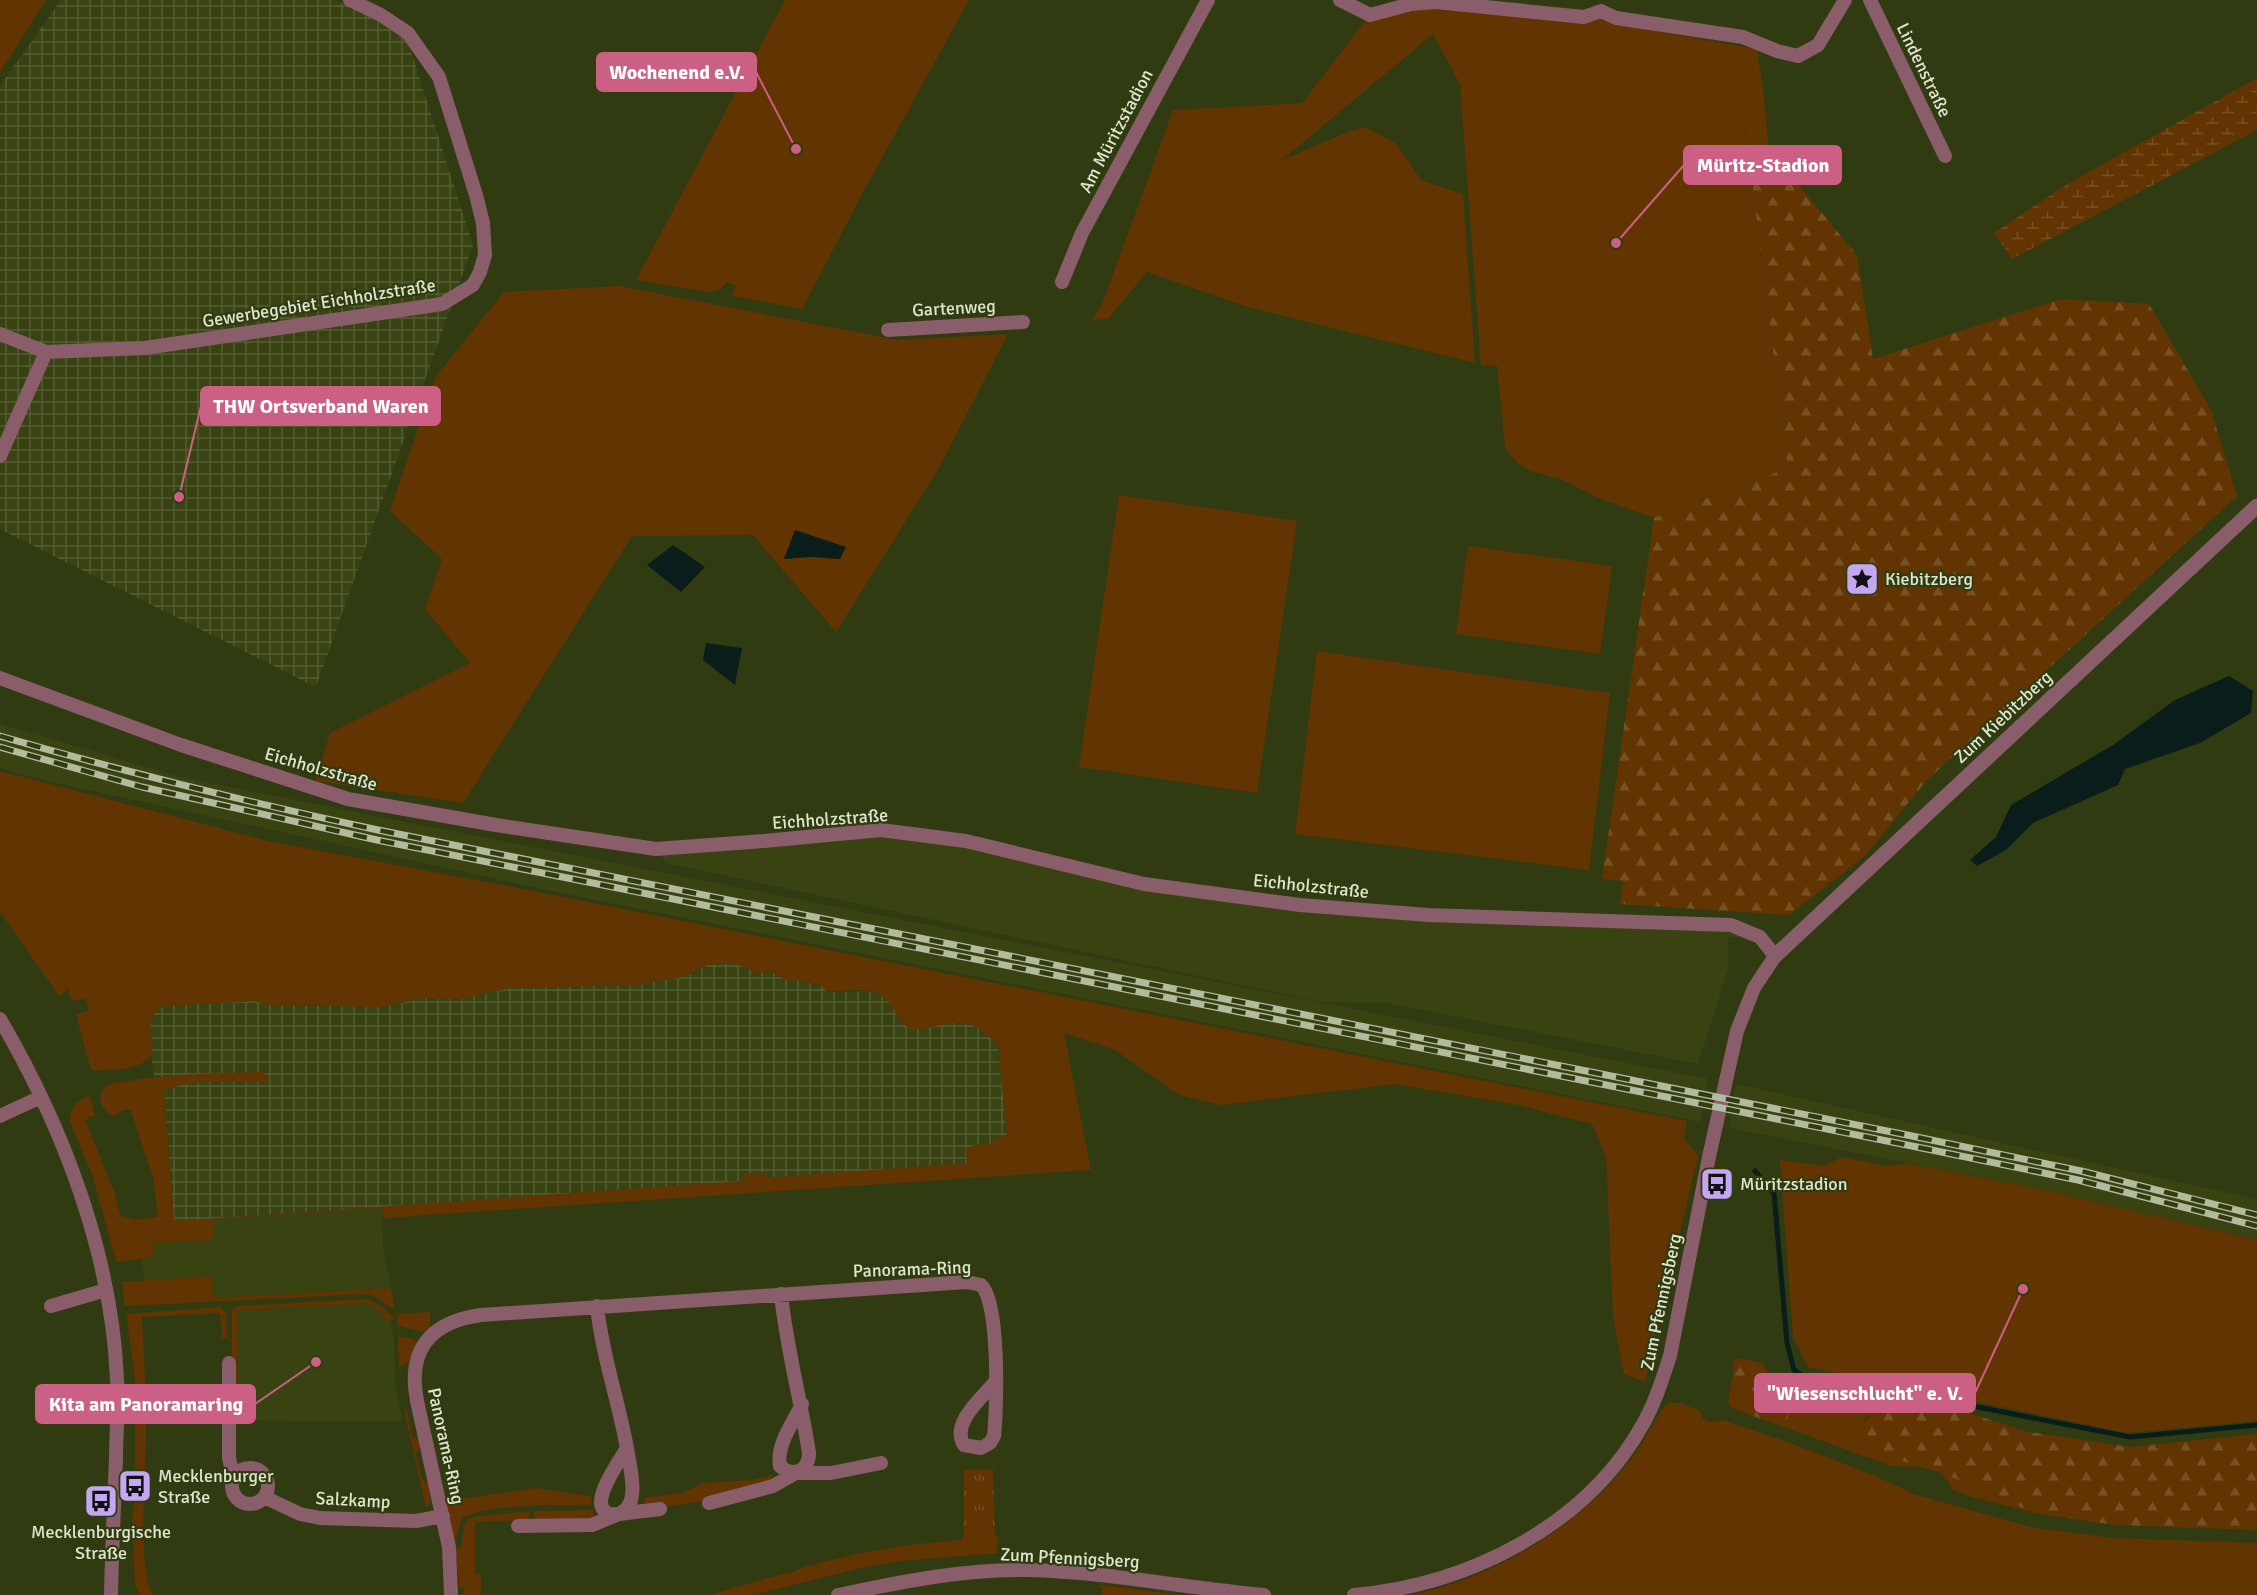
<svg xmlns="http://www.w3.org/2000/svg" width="2257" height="1595" font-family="Signika,sans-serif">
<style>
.built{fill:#394311}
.industrial{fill:url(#industrial-grid)}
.green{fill:#613402}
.forest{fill:url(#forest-firs)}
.wetland{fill:url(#wetland-marsh)}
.park{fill:url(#park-tufts)}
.water{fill:#091e1a}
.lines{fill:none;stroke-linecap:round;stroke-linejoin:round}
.stream{stroke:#091e1a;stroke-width:5}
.minor{stroke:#8a5d6a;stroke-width:14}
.tertiary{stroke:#8a5d6a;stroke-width:15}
.rail-casing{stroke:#b3bb9f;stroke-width:7}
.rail{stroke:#313b11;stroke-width:4.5;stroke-dasharray:14;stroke-linecap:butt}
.labels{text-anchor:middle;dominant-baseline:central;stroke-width:4.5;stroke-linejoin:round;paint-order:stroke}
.street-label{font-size:18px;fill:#dfe6cf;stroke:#313b11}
.poi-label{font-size:18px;fill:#dfe6cf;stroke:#313b11;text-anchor:start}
.leader{fill:none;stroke:#cc6084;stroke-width:2}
.callout-dot{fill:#cc6084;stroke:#313b11;stroke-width:2}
.callout{fill:#cc6084;stroke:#cc6084;stroke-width:2}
.callout-label{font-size:20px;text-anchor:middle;font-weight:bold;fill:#fff}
</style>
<defs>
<pattern id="industrial-grid" width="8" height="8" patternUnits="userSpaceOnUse" patternTransform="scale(1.5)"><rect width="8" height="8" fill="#394311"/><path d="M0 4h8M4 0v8" fill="none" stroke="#555e33"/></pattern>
<pattern id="forest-firs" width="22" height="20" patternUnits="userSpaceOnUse" patternTransform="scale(1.5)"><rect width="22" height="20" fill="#613402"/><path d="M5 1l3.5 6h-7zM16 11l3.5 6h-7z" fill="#775126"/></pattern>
<pattern id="wetland-marsh" width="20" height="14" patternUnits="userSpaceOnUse" patternTransform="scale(1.5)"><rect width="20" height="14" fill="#613402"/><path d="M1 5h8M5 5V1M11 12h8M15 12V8" fill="none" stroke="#775126"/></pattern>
<pattern id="park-tufts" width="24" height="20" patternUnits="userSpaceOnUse" patternTransform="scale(1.5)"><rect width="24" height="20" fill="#613402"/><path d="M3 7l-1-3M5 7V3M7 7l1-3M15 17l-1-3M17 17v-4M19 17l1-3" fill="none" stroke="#775126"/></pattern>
</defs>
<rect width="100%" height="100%" fill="#313b11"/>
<path class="built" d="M0,724L184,778L1708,1079L1700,1122L575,896L38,779L0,768Z
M881,830L1144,884L1300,905L1731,925L1760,937H1728V969L1698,1064L1387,1003L1321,1002L666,863L656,849Z
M1736,1084L2251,1198L2257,1200V1240L2040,1189L1729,1128Z
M382,1207L383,1247L391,1288L213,1298L212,1276L145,1281L141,1259L153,1257V1243L214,1219Z
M365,1304L374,1306L391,1323L394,1338L395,1385L403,1422L238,1420L237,1310Z"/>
<path class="industrial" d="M61,0H336L406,36L473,245L316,687L0,529V86Z
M729,963L747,967L755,973L772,972L788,981L800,980L822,986L828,992L867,991L878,994L891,1002L902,1022L913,1029L956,1022L972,1023L998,1044L1007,1135L995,1139L992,1144L988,1146L978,1144L966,1150L967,1163L383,1218L382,1208L214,1219L213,1240L174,1221L165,1103L164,1092L154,1077L151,1053L150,1024L151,1016L157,1009L165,1006L255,1001L272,1005L383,1007L421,998L461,999L509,988L637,985L687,976L707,965Z"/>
<path class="green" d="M0,0H46L0,73Z
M785,0H969L867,185L802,309L732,296L736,285L727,282L721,289L708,292L636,280Z
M1411,4L1601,11L1614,24L1757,49L1764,97L1769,150L1744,122L1788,468L1654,518L1596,497L1561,479L1530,471L1516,462L1505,447L1497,365L1481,366L1460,84L1433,34L1282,160L1343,134L1365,127L1396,143L1421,180L1463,194L1475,363L1248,307L1147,272L1108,319L1092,320L1103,302L1173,110L1302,103L1370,15Z
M619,286L898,340L1008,334L939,468L836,632L753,535L632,536L463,803L315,781L330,733L470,663L425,609L442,559L390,511L436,376L504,292Z
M1119,495L1297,521L1257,793L1079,767Z
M1468,546L1612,566L1600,654L1456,634Z
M1317,651L1610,693L1589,870L1295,834Z
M0,771L268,841L503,885L1687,1121L1684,1139L1698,1156L1645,1382L1624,1374L1613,1317L1606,1157L1592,1124L1518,1105L1395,1084L1220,1105L1179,1095L1115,1050L1064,1033L1091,1170L383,1218L382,1208L214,1219L213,1240L154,1243L153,1257L119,1262L116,1261L92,1174L70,1122C70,1108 76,1100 90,1096L95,1115L87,1118L86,1122L115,1194L120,1215L135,1220L156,1217L158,1216L153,1177L131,1111C122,1107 120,1114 113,1116C99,1110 95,1091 110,1084C160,1074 211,1073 263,1072L269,1078L267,1083L263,1081C235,1082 186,1077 164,1092L174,1221L743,1181V1174L763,1172L764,1178L967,1163L966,1150C976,1140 988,1150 995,1139L1007,1135L998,1044C971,1022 971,1019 936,1026C930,1027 919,1030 913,1029C896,1025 895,1001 879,994C864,987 843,991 828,992L822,986L800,980L788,981L772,972L755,973L747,967L729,963L707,965L687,976L637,985L509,988L461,999L421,998L383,1007L272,1005L255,1001L165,1006C135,1019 165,1048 144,1062C131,1071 109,1069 93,1071L90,1067L76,1014L89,1011L86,999L72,1001L68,988L60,997L0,912Z
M1842,1157L1885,1166L1906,1163L2040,1189L2257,1240V1421L2127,1433L1808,1367L1793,1337L1780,1160L1824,1166Z
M212,1276L213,1298L391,1288L395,1310L374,1296L366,1294L125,1306L122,1282Z
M366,1299C376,1302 386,1309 393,1317L391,1323L374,1306L365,1304L237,1310L238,1420H234L235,1359L232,1357V1309L239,1306Z
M220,1307L226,1312L227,1338H222L220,1313L142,1317C144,1354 146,1390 146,1427C147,1463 136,1568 153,1595H139L135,1583L132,1522L137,1481L135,1480V1378L126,1314Z
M430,1312V1328L424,1332L398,1326V1314Z
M398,1337L411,1338L418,1342C410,1355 413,1362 399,1368Z
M1770,1374C1788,1381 1806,1392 1824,1381L1966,1412L1880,1410L1866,1418L1860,1428V1442L1865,1450L1921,1467L1892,1466L1778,1425L1787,1420L1789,1413L1775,1395Z
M1733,1377L1753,1416L1730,1407L1728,1400Z
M1673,1403H1681L1700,1411L1703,1419L1711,1422L1723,1420L1793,1444L1873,1475L1914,1494L2034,1528L2113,1538L2257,1543V1595H1412C1495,1577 1575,1529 1628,1463C1641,1447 1650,1429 1660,1412L1666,1405Z
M407,1409L412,1436L418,1440L420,1446L416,1454L422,1479L428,1483C431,1492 433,1500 426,1508L404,1410Z
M1942,1473L2035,1513L1971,1497L1953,1490Z
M772,1475L770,1482C729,1494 688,1509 645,1506L644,1498L682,1493L703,1483L753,1480Z
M535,1488L591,1496L592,1505C565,1505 479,1503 461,1520L455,1543L446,1501Z
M593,1510L595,1518L591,1520L534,1521V1511Z
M529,1511V1520L475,1522V1574L481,1575V1595H458L464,1594V1588L459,1587L456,1548L461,1547L465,1523L473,1517Z
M995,1534L998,1536L997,1553L900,1561L861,1568L754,1595H709L786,1573L795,1572V1570C849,1553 904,1544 961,1540L964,1535Z
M1102,1585L1179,1595H1102L1101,1587L1097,1586Z"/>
<path class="forest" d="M1744,120L1857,255L1873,359L2061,299L2149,304L2211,410L2237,496L1926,781L1866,855L1789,915L1620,904L1623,881L1602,879L1654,518L1788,468Z
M1738,1358L1762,1363L1770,1374L1775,1395L1789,1413L1787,1419L1778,1425L1753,1416L1733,1377L1734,1362Z
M1880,1410L1966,1412L2028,1432L2131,1447L2257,1434V1530L2115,1525L2035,1513L1942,1473L1864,1450C1853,1430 1862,1420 1880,1410Z"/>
<path class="wetland" d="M2257,78V130L2012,259L1994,233L2066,185Z"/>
<path class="park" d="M993,1469L995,1534L964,1535V1470Z"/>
<path class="water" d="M795,530L846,547L840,559L810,557L784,559Z
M673,545L705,567L681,592L647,565Z
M706,643L742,648L735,685L703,660Z
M2229,676L2253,691L2251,713L2200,743L2125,769L2118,785L2033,823L2006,850L1977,866L1970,860L1996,837L2011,805L2113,745L2175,700Z"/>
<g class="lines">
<path class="stream" d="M1755,1171L1774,1193L1787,1343L1794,1370L1808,1379L1957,1403L2130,1437L2257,1425"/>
<path class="minor" d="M1340,0L1370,15L1411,4L1436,2L1584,17L1601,11
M1870,0L1945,156
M1601,11L1616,18L1743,37L1777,51L1798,56L1818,45L1845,0
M1062,282L1082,233L1208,0
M888,330L1023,322
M0,334L46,352L145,348L442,304L473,285L480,272L485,255L483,223L476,195L439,77L408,33L381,15L350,0
M0,456L46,352
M0,678L181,745L348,799L496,825L656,849L764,841L881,830L966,841L1144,884L1300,905L1428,915L1731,925L1760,937L1775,956L1754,988L1737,1031L1709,1157L1670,1356C1662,1380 1655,1403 1643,1424C1586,1527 1467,1585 1354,1595
M0,1019C63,1127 112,1254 117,1380C119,1406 116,1432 116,1458C114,1504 112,1549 111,1595
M0,1116L41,1097
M781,1294C786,1346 801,1400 809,1453C809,1471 793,1478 780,1466C776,1445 793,1423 802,1404
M51,1306L106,1290
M597,1306C602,1356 620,1405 628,1454C630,1467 634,1482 632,1495C631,1506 623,1516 611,1514C584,1509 620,1460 627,1448
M229,1363V1458L231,1467L236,1474
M232 1486a18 18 0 1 1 36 0a18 18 0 1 1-36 0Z
M264,1497L300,1514L320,1518L416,1521L443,1516
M709,1503L773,1486L796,1473H831L881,1463
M518,1526L592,1525L619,1514L660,1509
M451,1595L449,1547L417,1401C407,1350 430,1322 481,1315L967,1282L981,1285C1000,1302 997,1409 994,1436L990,1443L981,1448L964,1445C950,1423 983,1397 996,1381
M838,1595C902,1582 962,1569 1028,1570C1107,1572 1185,1588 1264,1595"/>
<path class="tertiary" d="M1775,956L2257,506"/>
<defs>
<path id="rail" d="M0,736C125,772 251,803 378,830L1912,1136L2081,1171L2257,1215
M0,747L142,787L377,840L1917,1147L2078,1180L2257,1226"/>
</defs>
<use href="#rail" class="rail-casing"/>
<use href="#rail" class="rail"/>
</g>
<defs>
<symbol id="sight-square" viewBox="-11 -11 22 22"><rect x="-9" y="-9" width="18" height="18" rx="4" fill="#c3a7f2" stroke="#313b11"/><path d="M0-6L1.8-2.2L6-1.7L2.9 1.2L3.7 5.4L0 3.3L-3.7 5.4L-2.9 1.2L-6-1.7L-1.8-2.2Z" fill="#111"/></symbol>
<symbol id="bus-square" viewBox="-11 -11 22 22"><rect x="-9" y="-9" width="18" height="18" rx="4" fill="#c3a7f2" stroke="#313b11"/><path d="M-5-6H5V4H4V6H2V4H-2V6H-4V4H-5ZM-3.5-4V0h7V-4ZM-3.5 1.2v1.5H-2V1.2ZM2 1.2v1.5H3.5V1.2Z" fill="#111"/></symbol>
</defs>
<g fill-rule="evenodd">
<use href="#sight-square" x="1843" y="560" width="38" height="38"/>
<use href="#bus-square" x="1698" y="1165" width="38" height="38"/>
<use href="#bus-square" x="116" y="1467" width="38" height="38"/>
<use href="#bus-square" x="82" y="1482" width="38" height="38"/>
</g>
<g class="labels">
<g class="street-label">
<text transform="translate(1924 70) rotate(64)">Lindenstraße</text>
<text transform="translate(1116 131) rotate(-62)">Am Müritzstadion</text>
<text transform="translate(319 303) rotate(-9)">Gewerbegebiet Eichholzstraße</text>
<text transform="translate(954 308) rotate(-3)">Gartenweg</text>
<text transform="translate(2003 717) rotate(-43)">Zum Kiebitzberg</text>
<text transform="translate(321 769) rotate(16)">Eichholzstraße</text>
<text transform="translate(830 819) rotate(-4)">Eichholzstraße</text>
<text transform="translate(1311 886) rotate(6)">Eichholzstraße</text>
<text transform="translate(912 1269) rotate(-2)">Panorama-Ring</text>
<text transform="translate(1661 1302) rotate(-78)">Zum Pfennigsberg</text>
<text transform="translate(446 1446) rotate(78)">Panorama-Ring</text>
<text transform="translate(353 1500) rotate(3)">Salzkamp</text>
<text transform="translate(1070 1558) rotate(3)">Zum Pfennigsberg</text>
</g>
<g class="poi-label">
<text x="1885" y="579">Kiebitzberg</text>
<text x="1740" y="1184">Müritzstadion</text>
<text x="158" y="1476">Mecklenburger<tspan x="158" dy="21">Straße</tspan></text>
<text x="101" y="1532" text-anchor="middle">Mecklenburgische<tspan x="101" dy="21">Straße</tspan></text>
</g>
</g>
<path class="leader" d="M796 149L756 72M1616 243L1684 165M179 497L201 406M2023 1289L1975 1393M316 1362L255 1404"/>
<g class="callout-dot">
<circle cx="796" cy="149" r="6"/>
<circle cx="1616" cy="243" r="6"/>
<circle cx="179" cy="497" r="6"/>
<circle cx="2023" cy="1289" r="6"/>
<circle cx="316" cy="1362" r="6"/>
</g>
<g class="callout">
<rect x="597" y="53" width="159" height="38" rx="6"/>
<rect x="1684" y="146" width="157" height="38" rx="6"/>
<rect x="201" y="387" width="239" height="38" rx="6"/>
<rect x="1755" y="1374" width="220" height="38" rx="6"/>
<rect x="36" y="1385" width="219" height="38" rx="6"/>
</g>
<g class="callout-label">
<text x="677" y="79">Wochenend e.V.</text>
<text x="1763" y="172">Müritz-Stadion</text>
<text x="321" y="413">THW Ortsverband Waren</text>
<text x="1865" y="1400">"Wiesenschlucht" e. V.</text>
<text x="146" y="1411">Kita am Panoramaring</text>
</g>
</svg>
